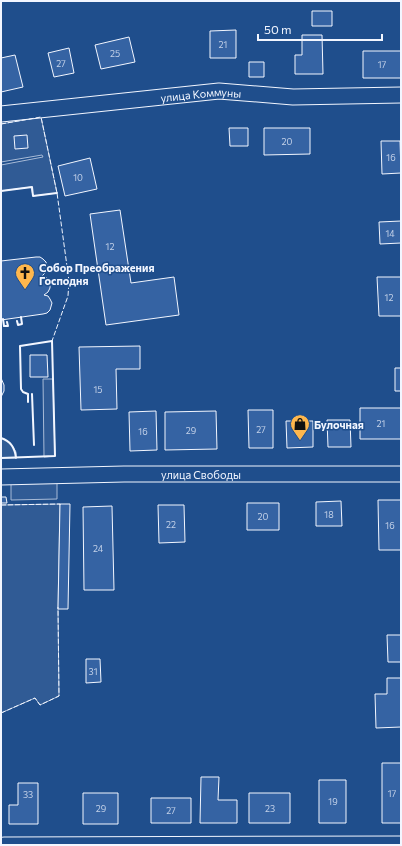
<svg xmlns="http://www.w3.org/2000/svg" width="402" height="846" font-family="Commissioner,sans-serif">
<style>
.built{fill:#305b95;stroke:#a8bbd7}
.building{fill:#3563a3;stroke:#f2f6ff}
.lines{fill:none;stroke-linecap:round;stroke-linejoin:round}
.minor-casing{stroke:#f2f6ff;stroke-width:17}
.minor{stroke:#1f4e8c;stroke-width:15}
.fence{stroke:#f2f6ff;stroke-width:1;stroke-dasharray:5 2;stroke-linecap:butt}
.wall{stroke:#f2f6ff;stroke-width:2}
.labels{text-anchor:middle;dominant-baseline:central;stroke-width:3;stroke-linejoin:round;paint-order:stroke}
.number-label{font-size:9px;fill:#c3d1e8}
.street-label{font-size:11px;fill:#f2f6ff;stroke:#1f4e8c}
.poi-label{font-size:11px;font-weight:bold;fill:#f2f6ff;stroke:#1f4e8c;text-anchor:start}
</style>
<rect width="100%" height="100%" fill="#1f4e8c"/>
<path class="built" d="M41,117L57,193L33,196L31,187L1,191V165L43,157L42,155L1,162V124Z
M43,379H53L55,456L44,457Z
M1,438L6,440L11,444L16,452V458H1Z
M57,475V499L11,500V477Z
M60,504L58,609L59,696L40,705L35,698L1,713V505Z"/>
<path class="building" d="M312,11H332V26H312Z
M236,30V58H210V31Z
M302,35H322L323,74H295V55H302Z
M129,37L135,62L101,69L95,45Z
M69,48L74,73L54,77L48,53Z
M363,51H401V78H363Z
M15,55L23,87L1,92V58Z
M249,62H264V77H249Z
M229,128H248V146H230Z
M264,128H310V154L264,155Z
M27,135L28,148L15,149L14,136Z
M381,141H400L401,173L382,174Z
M90,158L97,189L65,196L58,166Z
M120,210L131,283L174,277L179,315L106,325L90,214Z
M401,221V243L380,244L379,222Z
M36,257H40L43,259L46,262L47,266V269L45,273L42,276L46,277L49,280L50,284V288L48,292L44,295L48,296L50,299L52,303L50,310L47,313L43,314L1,320V261Z
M377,277H401V316H379Z
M140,346V369H116L117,409L81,410L79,347Z
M30,355H47L48,377H30Z
M395,368H401V391H395Z
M1,378L4,385V391L1,397Z
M360,408H401V439H360Z
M248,410H273V448H249Z
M156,411L157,450L130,451L129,412Z
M216,411L217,449L165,450V412Z
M327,420H350L351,447H328Z
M286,421H313V447L287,448Z
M1,497H6L7,503H1Z
M378,500H401V550H379Z
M341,501L342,526H316V502Z
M247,503H279V530H247Z
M60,504H70L68,609H58Z
M158,505H184L185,542L159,543Z
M112,506L114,590H84L83,507Z
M387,635H401V662H388Z
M86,659H100L101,682L86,683Z
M387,678H401V727L376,728L375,694H387Z
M382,763H401V823H382Z
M201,777H219L218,800H237V823H200Z
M319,780H346V823H319Z
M18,783H38V824H9V805H18Z
M83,793H118V824H83Z
M249,793H290V823H249Z
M151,798H191V823H151Z"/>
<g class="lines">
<defs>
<g id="minor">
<path id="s1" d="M1,114L219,91L293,97L401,95"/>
<path id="s2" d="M1,477L124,474H401"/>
<path d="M4,845L401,844"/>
</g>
</defs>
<use href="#minor" class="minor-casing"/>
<use href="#minor" class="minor"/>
<path class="fence" d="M1,124L41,117L57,193L69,281L68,296L52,341
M1,505L60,504V505
M1,713L35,698L40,705L59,696L58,607"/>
<path class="wall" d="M1,191L32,187L33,196L57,193
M3,319L4,326H8L7,322
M17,321L18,325L22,324L21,317
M32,394L34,445
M1,438C11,441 15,448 16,458
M1,458L55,456L52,341L20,346L21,389L23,392L28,394V402"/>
</g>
<defs>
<symbol id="church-pin" viewBox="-11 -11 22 30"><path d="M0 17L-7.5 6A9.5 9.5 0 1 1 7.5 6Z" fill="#ffb74d" stroke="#1f4e8c"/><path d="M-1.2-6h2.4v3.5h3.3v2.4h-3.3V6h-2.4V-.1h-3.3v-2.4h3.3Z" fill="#111"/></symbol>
<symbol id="shop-pin" viewBox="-11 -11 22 30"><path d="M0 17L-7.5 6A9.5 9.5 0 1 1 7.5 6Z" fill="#ffb74d" stroke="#1f4e8c"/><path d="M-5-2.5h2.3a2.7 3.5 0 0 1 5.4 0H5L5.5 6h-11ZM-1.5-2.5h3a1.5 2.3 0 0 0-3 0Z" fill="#111"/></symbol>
</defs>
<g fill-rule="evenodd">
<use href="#church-pin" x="14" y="262" width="22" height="30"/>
<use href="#shop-pin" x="289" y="413" width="22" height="30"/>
</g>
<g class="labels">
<g class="number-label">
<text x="223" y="44">21</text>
<text x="115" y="53">25</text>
<text x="61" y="63">27</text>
<text x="382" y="64">17</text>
<text x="287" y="141">20</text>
<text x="391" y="157">16</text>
<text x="78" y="177">10</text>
<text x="390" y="233">14</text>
<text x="110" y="246">12</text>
<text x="389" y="297">12</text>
<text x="98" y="389">15</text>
<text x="381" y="423">21</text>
<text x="261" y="429">27</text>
<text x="191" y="430">29</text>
<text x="143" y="431">16</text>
<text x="329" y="514">18</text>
<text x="263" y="516">20</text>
<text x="171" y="524">22</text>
<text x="390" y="525">16</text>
<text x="98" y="548">24</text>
<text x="93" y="671">31</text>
<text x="392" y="793">17</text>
<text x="28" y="794">33</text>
<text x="333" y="801">19</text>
<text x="101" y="808">29</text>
<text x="270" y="808">23</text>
<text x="171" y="810">27</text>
</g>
<g class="street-label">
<text stroke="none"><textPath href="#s1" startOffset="201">улица Коммуны</textPath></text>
<text stroke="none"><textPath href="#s2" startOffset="200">улица Свободы</textPath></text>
</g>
<g class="poi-label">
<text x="39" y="267">Собор Преображения<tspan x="39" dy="13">Господня</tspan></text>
<text x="314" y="424">Булочная</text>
</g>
</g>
<rect width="402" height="846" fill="none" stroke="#f2f6ff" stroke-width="4"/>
<path d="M258 34v6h124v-6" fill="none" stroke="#f2f6ff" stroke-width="2"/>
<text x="264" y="34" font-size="12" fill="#f2f6ff" stroke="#1f4e8c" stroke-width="3" paint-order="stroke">50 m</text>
</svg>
